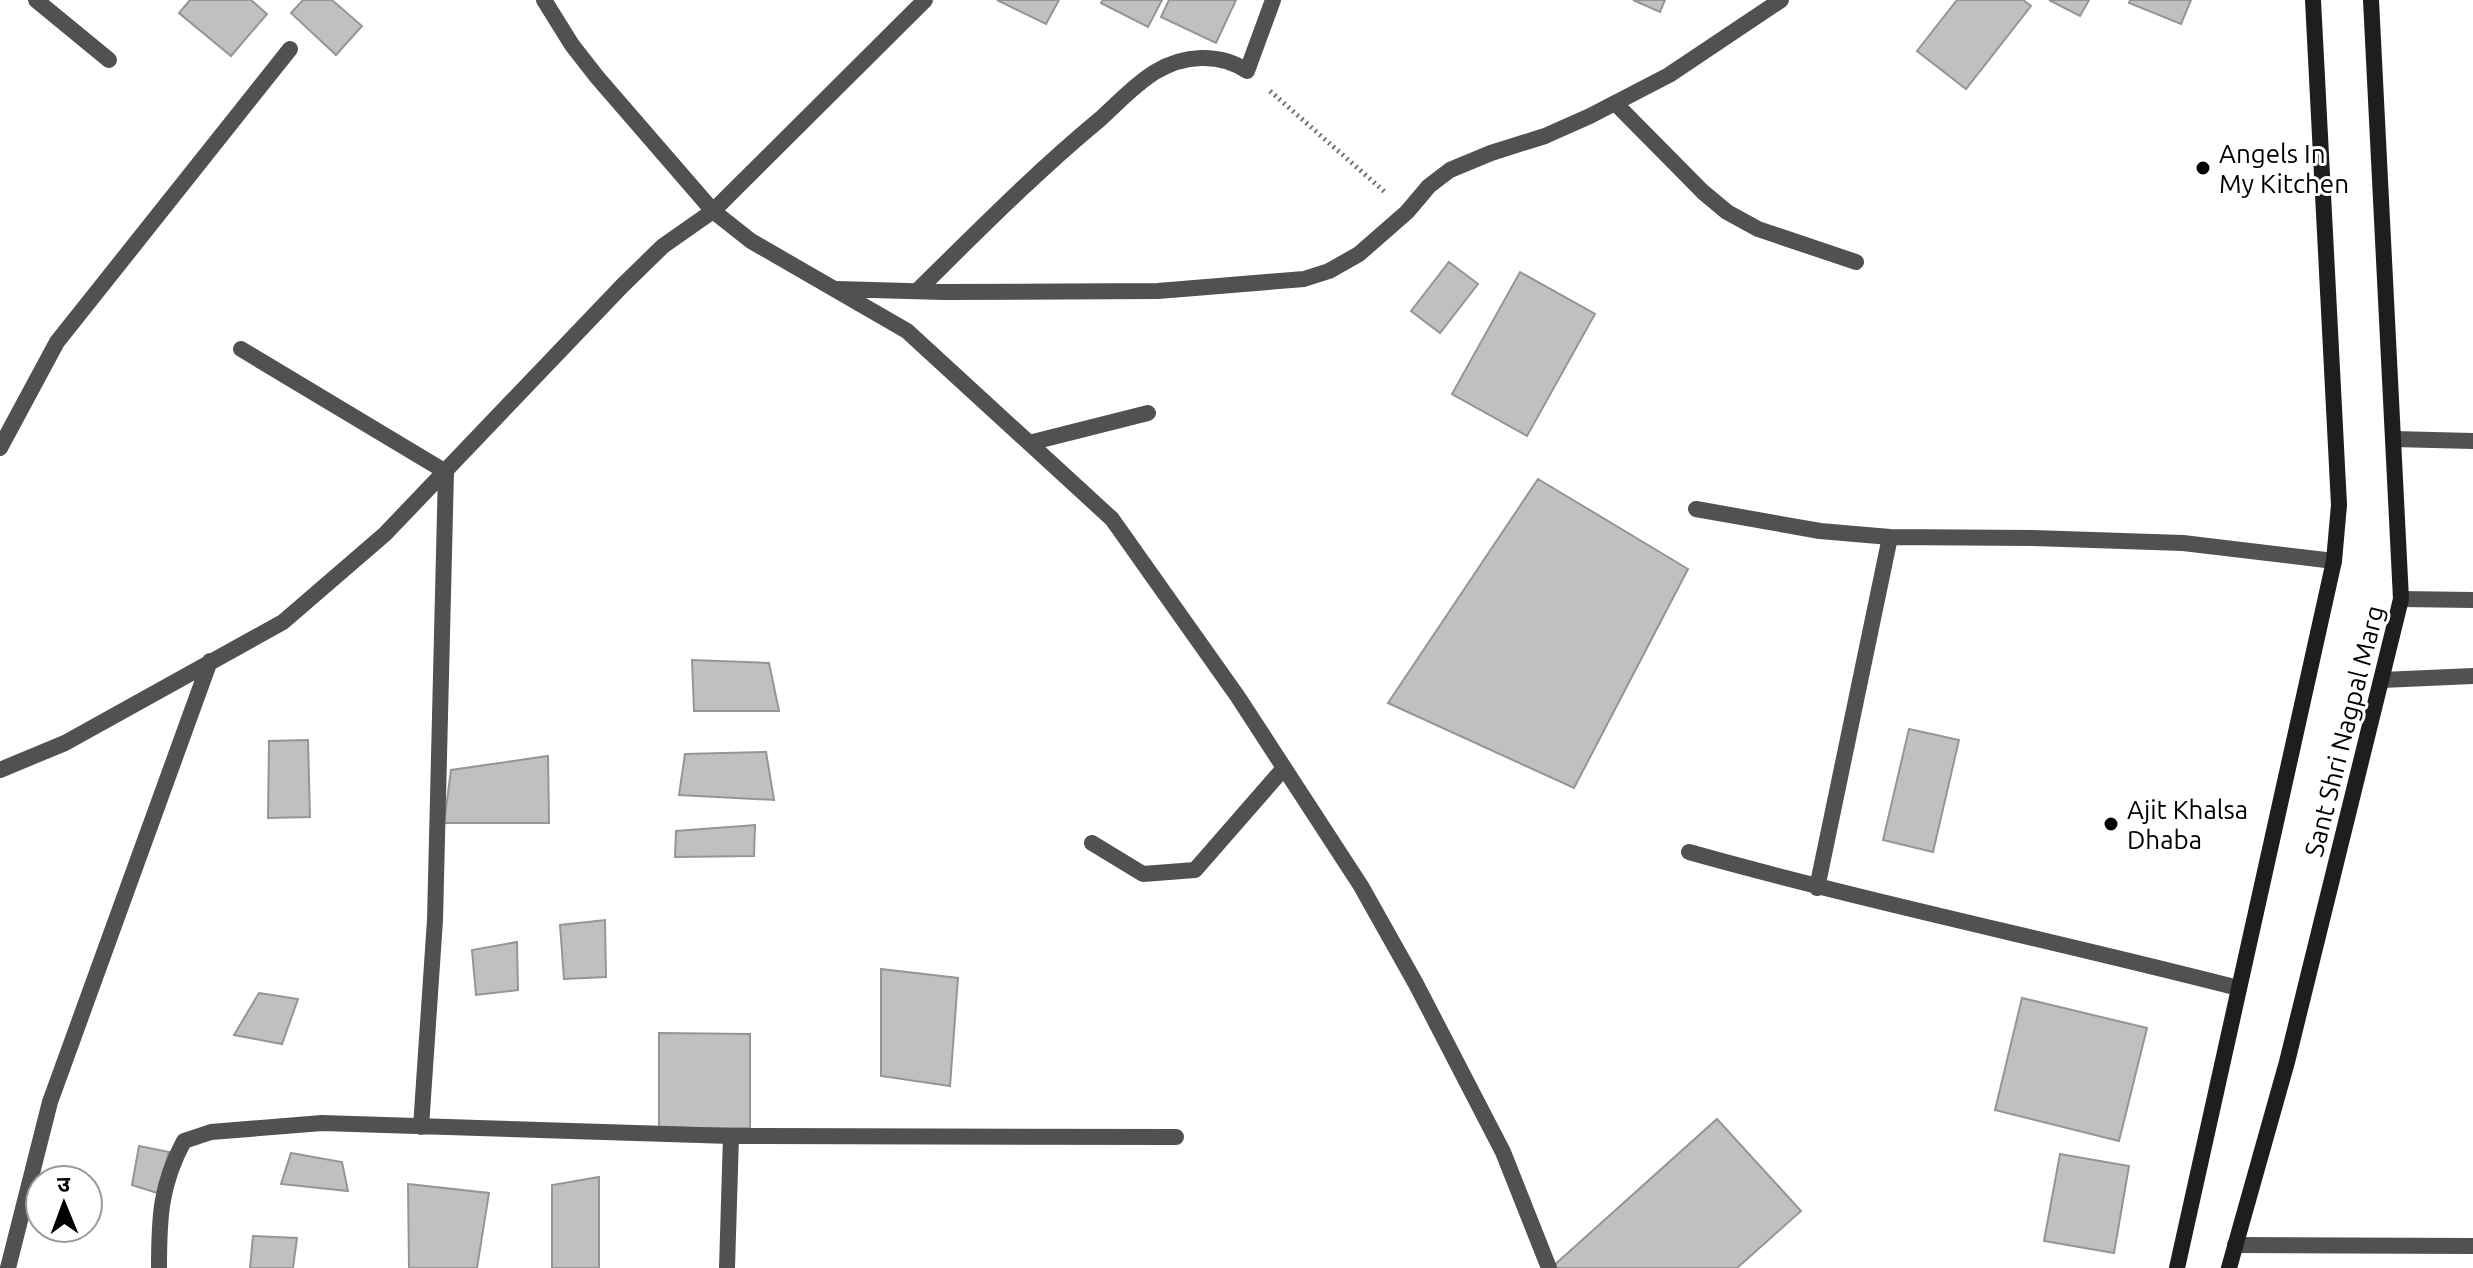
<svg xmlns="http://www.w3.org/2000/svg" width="2473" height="1268" font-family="Ubuntu,'Noto Sans Devanagari',sans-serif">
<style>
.building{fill:#c0c0c0;stroke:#959595;stroke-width:2}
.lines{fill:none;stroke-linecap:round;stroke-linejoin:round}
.path{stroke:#737373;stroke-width:5;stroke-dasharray:2 4;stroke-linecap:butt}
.lane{stroke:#515151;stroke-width:16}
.street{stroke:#515151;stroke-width:16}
.secondary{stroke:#1e1e1e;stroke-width:16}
.poi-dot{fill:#000;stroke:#fff;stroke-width:3}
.labels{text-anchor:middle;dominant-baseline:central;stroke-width:6;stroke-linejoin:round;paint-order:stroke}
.poi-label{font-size:26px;fill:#000;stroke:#fff;text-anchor:start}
.street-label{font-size:26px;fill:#000;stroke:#fff}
</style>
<rect width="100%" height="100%" fill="#fff"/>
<path class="building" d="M190,0H251L267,14L231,56L179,13Z
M303,0H332L362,26L336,55L291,13Z
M997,0H1059L1046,24Z
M1103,0H1162L1148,27L1101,3Z
M1169,0H1236L1216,43L1161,17Z
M1633,0H1665L1660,12Z
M1957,0H2023L2031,6L1966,89L1917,51Z
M2049,0H2089L2080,16Z
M2130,0H2191L2181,24L2129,3Z
M1449,262L1478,284L1440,333L1411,311Z
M1520,272L1595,314L1527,436L1452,394Z
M1538,479L1688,569L1574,788L1388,703Z
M692,660L769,663L779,711H694Z
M1909,729L1959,740L1933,852L1883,840Z
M308,740L310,817L268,818L269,741Z
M766,752L774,800L679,795L685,754Z
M548,756L549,823H444L451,770Z
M755,825L754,856L675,857L676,831Z
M605,920L606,977L564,979L560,925Z
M517,942L518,990L476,995L472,950Z
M881,969L958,978L950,1086L881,1076Z
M259,993L298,999L282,1044L234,1035Z
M2022,998L2147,1028L2119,1141L1995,1110Z
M659,1033L750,1034V1128H659Z
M1717,1119L1801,1211L1737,1268H1551Z
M139,1146L169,1152L157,1193L132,1185Z
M291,1153L342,1162L348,1191L281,1184Z
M2060,1154L2129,1166L2114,1253L2044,1241Z
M54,1171L70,1174V1180H53Z
M599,1177V1268H552V1185Z
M408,1184L489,1193L477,1268H409Z
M253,1236L297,1238L293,1268H250Z"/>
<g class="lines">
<path class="path" d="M1270,91L1386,193"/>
<path class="lane" d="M2401,599L2473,600
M2382,680L2473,676
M1092,843L1143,874L1195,870L1284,768
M2235,1245L2473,1246"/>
<path class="street" d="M36,0L109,60
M544,0L572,45L597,77L713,211L751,241L907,331L1112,519L1238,697L1361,886L1416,984L1503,1152L1549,1268
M1615,103L1703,192L1727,212L1758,229L1856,262
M837,289L943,292L1158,291L1304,279L1329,271L1359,254L1407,212L1429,186L1450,170L1491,153L1545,136L1590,116L1669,75L1781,0
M917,291C976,233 1035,173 1099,120C1117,104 1134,85 1155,72C1183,55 1219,52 1247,71L1273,0
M241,349L446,472L435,920L421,1127
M2393,439L2473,441
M1029,443L1148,413
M0,448L57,342L290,49
M1696,509L1820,531L1890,537L2033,538L2183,543L2334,561
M0,770L65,743L283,622L385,534L622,286L663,246L713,211L925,0
M1689,852C1871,903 2055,941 2238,988
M1817,888L1890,537
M8,1268L50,1102L210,661
M159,1268C159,1219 160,1185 184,1141L211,1132L322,1123L731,1136L1176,1137
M727,1268L731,1136"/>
<path class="secondary" d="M2177,1268L2334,561L2339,505L2313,0
M2229,1268L2287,1062L2401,599L2371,0"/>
</g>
<g class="poi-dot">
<circle cx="2203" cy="168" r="8"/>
<circle cx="2111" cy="824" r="8"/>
</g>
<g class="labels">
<g class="poi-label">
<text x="2219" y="153">Angels In<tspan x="2219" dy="30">My Kitchen</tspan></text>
<text x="2127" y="809">Ajit Khalsa<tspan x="2127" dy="30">Dhaba</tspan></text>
</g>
<g class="street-label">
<text transform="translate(2344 731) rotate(-76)">Sant Shri Nagpal Marg</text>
</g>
</g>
<g transform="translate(64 1204) rotate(359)"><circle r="38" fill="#ffffff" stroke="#999999" stroke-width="2"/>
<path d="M0-6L14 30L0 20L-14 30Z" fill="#000000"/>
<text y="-12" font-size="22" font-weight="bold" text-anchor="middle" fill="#000000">उ</text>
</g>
</svg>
